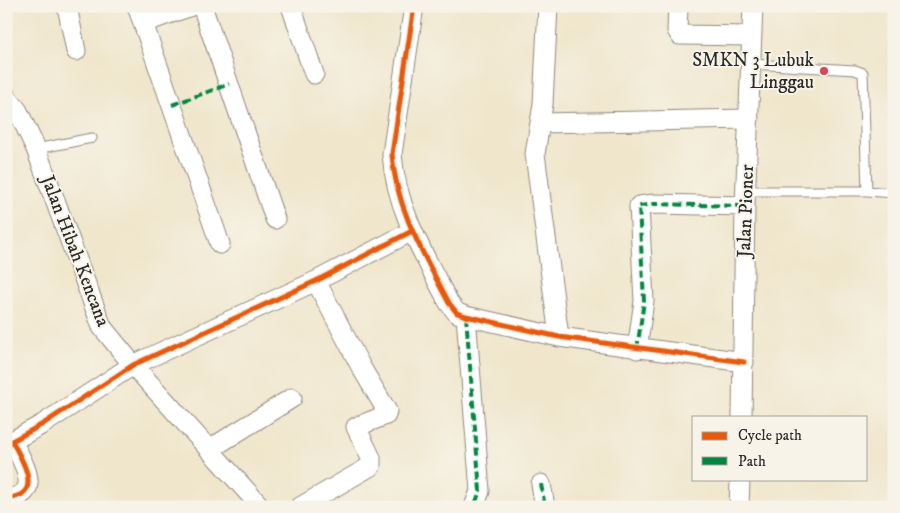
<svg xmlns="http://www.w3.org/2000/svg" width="900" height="513" font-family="'IM FELL DW Pica',serif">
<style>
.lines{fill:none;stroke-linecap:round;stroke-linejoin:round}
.lane-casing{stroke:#8e887c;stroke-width:11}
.street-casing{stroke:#8e887c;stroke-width:21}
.lane{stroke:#fff;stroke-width:9}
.street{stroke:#fff;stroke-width:19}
.quiet{stroke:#00873e;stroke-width:4;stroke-dasharray:8 4;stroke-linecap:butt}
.cycleway-casing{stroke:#f7f3e8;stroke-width:8}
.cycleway{stroke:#e8590c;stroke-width:5}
.poi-dot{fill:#d1495b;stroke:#f7f3e8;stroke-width:2}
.labels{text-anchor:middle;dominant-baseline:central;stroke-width:4;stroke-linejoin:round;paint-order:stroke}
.poi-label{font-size:19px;fill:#2b2b2b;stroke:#f7f3e8;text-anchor:end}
.street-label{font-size:19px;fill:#2b2b2b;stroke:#f7f3e8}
</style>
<rect width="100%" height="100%" fill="#f7f3e8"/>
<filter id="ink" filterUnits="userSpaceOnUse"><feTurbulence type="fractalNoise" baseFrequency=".02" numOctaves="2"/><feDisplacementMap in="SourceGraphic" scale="10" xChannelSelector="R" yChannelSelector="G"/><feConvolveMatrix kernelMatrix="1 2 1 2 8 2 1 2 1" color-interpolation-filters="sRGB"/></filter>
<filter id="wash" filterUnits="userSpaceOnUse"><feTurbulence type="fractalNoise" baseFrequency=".0096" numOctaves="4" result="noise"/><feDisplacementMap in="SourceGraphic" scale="20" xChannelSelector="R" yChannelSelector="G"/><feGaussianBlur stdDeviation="1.12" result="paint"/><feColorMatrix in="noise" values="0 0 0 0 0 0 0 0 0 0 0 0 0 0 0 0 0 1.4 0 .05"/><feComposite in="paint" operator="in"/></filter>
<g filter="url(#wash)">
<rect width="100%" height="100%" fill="#f0e6cc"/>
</g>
<g filter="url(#ink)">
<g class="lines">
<defs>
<path id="lane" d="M751,64L855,70L863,73L867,191L894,193
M36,149L92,138
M746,191H867"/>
<path id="street" d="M67,6L76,51
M137,6L143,23
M191,6L143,23L220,244
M202,6L275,219
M291,6L314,74
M414,6L392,154C396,209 424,255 449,303L457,313L466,316L559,337L744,362
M548,6L543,104L535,154L559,337
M678,6L677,30L680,35L751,36
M6,96L18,111L36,149L102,327L133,365L261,507
M540,123L749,119
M466,316L480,491L474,507
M637,349L644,301L639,206L654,204L745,206
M742,417L745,206L753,6
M210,449L292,398
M541,484L545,507
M6,500C11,498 17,497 22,494C38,483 18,453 12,441L43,424L133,365L316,281L412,231
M300,507L371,466V458L356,427L386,415L387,411L361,367L316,281
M739,507L740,479"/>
</defs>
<use href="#lane" class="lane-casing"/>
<use href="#street" class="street-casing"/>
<use href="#lane" class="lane"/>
<use href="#street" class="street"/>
<path class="quiet" d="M172,105L229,84
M466,316L480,491L474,507
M637,349L644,301L639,206L654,204L745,206
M541,484L545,507"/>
<defs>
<path id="cycleway" d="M414,6L392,154C396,209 424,255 449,303L457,313L466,316L559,337L744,362
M6,500C11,498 17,497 22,494C38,483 18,453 12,441L43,424L133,365L316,281L412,231"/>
</defs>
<use href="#cycleway" class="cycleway-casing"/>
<use href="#cycleway" class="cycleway"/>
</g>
</g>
<circle class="poi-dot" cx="824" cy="71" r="5"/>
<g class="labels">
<g class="poi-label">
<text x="814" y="60">SMKN 3 Lubuk<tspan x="814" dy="22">Linggau</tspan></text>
</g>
<g class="street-label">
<text transform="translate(746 211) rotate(-88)">Jalan Pioner</text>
<text transform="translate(75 251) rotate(69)">Jalan Hibah Kencana</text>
</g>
</g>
<rect width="900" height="513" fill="none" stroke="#f7f3e8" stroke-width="25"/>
<rect x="692" y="416" width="175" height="65" fill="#f7f3e8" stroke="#a5a39c"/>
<rect x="702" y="432" width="25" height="8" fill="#e8590c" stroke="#a5a39c"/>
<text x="738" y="440" font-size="15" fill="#2b2b2b">Cycle path</text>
<rect x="702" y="457" width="25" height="8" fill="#00873e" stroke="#a5a39c"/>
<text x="738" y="466" font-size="15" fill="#2b2b2b">Path</text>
</svg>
